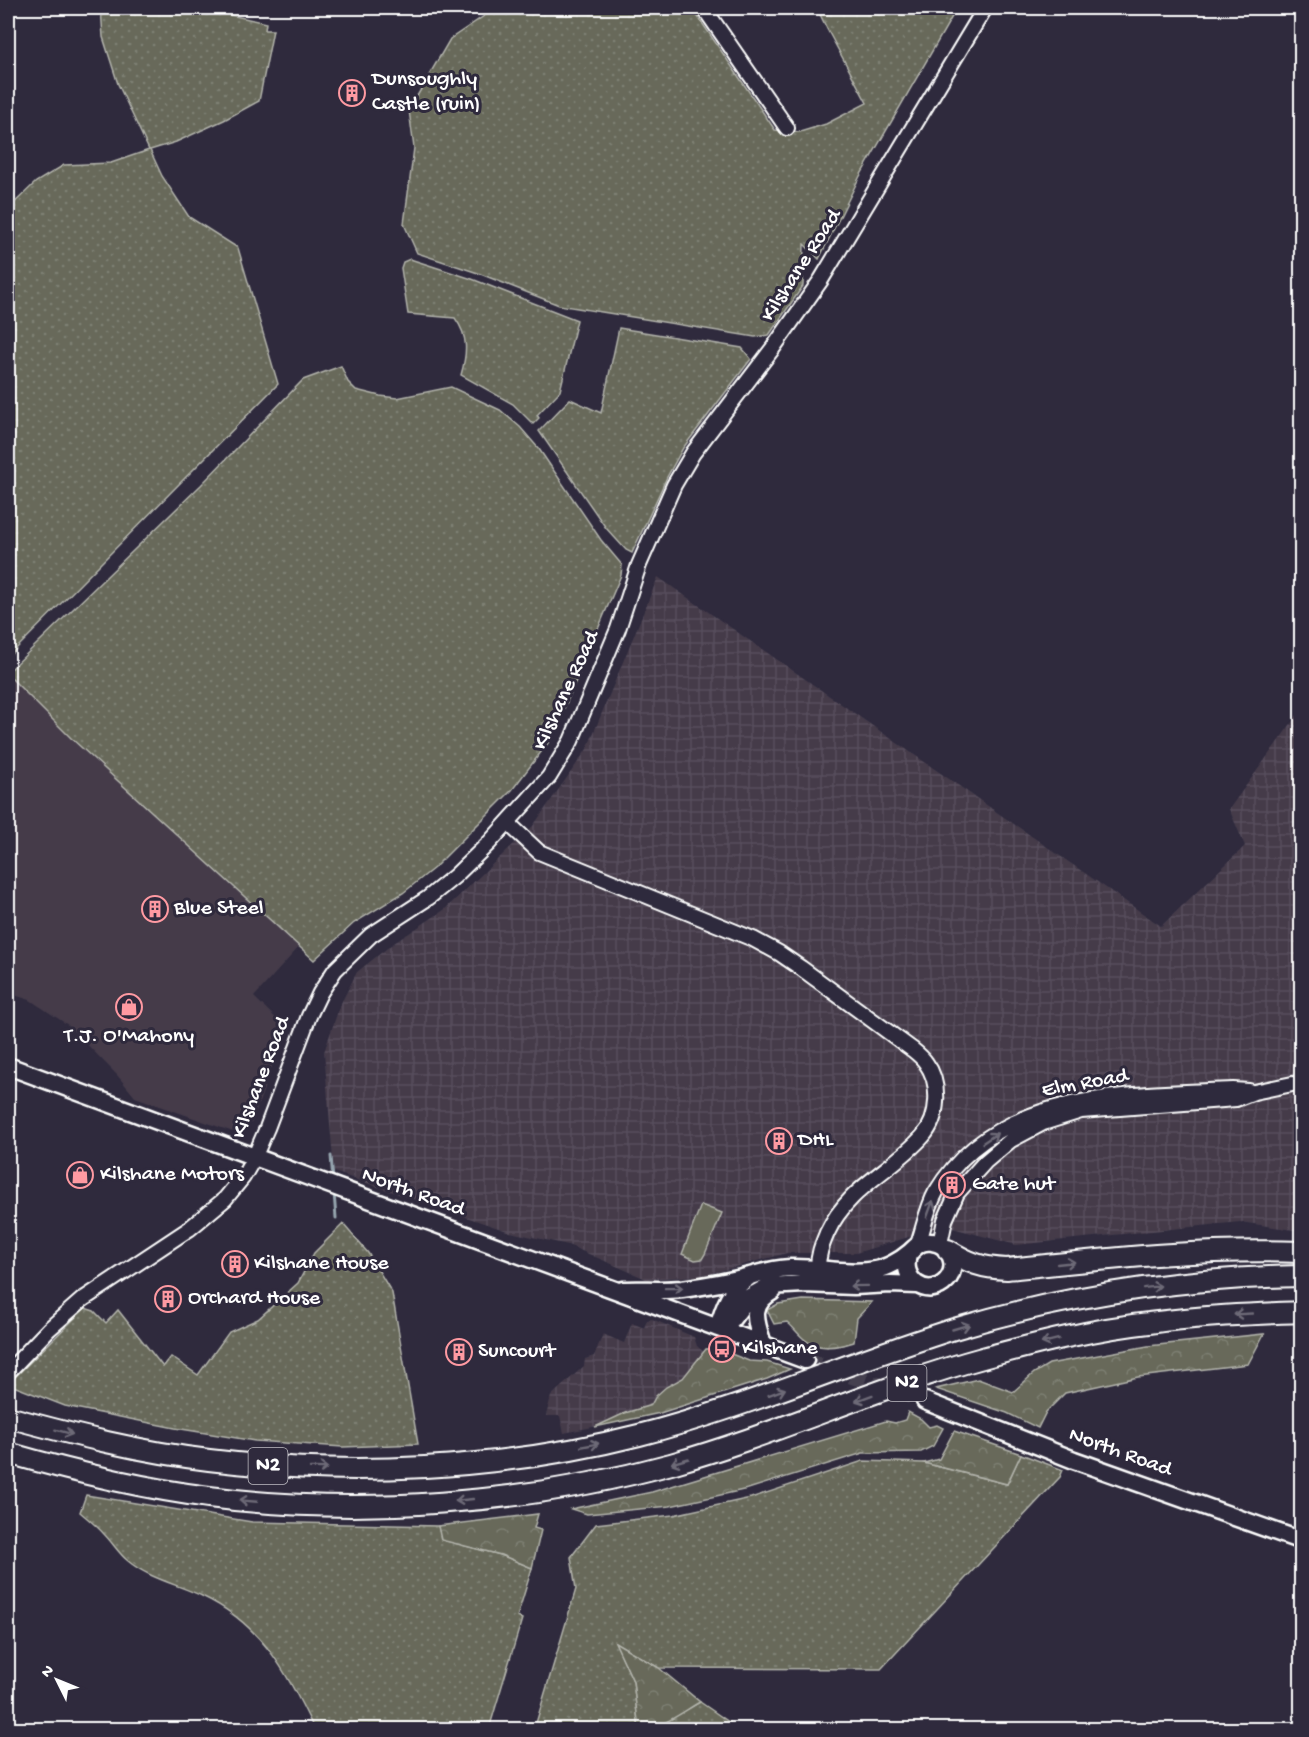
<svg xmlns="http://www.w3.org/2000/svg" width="1309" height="1737" font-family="'Gochi Hand',sans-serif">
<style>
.built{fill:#443b4a}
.industrial{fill:url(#industrial-grid)}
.green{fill:url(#green-dots);stroke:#b3b4ac;stroke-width:1.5}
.forest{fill:url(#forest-crowns);stroke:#b3b4ac;stroke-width:1.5}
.pitch{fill:#67695a;stroke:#b3b4ac;stroke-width:1.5}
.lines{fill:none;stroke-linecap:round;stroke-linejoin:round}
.stream{stroke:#96a5af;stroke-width:3}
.major-tunnel{stroke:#443f50;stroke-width:16;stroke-dasharray:16 8;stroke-linecap:butt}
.minor-casing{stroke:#fff;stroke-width:18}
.major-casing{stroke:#fff;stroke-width:21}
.highway-casing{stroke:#fff;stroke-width:24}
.minor{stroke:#2f2a3d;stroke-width:14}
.major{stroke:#2f2a3d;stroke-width:16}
.highway{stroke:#2f2a3d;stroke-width:20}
.oneway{stroke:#6d6a77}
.labels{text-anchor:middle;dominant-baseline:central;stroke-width:6;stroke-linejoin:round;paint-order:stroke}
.shield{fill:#2f2a3d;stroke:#c1bfc5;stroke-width:1.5}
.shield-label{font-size:21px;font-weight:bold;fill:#fff}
.poi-label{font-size:22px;fill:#fff;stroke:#2f2a3d;text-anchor:start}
.street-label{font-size:22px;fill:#fff;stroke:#2f2a3d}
</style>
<defs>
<pattern id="industrial-grid" width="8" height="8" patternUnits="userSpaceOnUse" patternTransform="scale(1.5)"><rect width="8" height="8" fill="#443b4a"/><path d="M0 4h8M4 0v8" fill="none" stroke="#574f5c"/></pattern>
<pattern id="green-dots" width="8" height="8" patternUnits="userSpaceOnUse" patternTransform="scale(1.5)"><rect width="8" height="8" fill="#67695a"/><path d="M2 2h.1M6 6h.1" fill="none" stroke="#7e8073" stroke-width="1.8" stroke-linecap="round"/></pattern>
<pattern id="forest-crowns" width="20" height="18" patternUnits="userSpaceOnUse" patternTransform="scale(1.5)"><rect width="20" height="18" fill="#67695a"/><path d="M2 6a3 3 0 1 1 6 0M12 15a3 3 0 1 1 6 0" fill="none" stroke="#7e8073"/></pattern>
</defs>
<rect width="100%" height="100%" fill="#2f2a3d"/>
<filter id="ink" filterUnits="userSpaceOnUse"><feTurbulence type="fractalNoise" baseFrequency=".0167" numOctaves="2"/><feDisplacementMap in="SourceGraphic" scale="12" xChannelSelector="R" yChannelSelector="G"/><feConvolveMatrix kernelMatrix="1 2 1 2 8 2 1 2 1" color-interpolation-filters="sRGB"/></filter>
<g filter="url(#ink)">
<path class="built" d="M8,675L71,738L300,946L254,997L286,1028L252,1122L244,1130L233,1132L135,1097L117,1075L68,1025L30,1000L8,993Z"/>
<path class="industrial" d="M658,577L1161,926L1245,846L1229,809L1301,710V1231L1240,1222L1016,1245L945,1226L856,1253H787L702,1276L646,1279L568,1245L510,1232L334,1172L324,1052L340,1005L357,972L391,945L444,910L533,826L587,749Z
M652,1319L694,1337L697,1346L706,1354L660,1413L564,1433L560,1416H546L551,1396L584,1366L585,1359L594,1356L603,1334L624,1343L632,1323L644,1328L647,1320Z"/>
<path class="green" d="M101,8H209L208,10L266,23L265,30H273L259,101L224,120L176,142L150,150L162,176L189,217L238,248L278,384L8,657V209L36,182L64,165L111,163L149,150L118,84L103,37Z
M496,8H692L775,130L800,132L826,124L867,103L827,29L817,8H957L860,176L819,259L804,244L803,286L769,335L755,337L559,305L478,273L417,253L404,224L414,148L409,110L450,39Z
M410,259L472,279L577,320L560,391L537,415L539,418L533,424L513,404L461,375C467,354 469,337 455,318L408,314L401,268L403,262Z
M619,328L742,348L751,359L683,448L667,477L632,553L626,550L606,528L539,431L570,399L601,413Z
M341,366L348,382L356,390L380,396L397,398L451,387L500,410L520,427L539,449L601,540L622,565L621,575L551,739L512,790L434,868L403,893L354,923L314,960L71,738L8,675V672L201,485L303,380Z
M343,1224L368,1253L392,1293L418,1444L343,1447L255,1441L175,1428L65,1406L8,1384L85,1308L94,1311L106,1323L118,1310L163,1367L171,1357L198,1375L229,1332L258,1319L298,1283L314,1253Z
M1021,1454L1063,1470L1060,1477L881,1669L659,1668L616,1643L633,1681L639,1729L534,1730L576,1589L571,1557L596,1524L673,1515L751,1498L863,1461L924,1463L1007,1484Z
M86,1495L252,1522L438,1526L442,1540L501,1555L532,1568L517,1617L522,1619L489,1729H314C288,1674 262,1624 202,1596C179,1585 148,1578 128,1561C119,1554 112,1542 104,1534C97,1526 88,1519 80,1512Z
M700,1702L739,1729L644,1730L664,1722Z"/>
<path class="forest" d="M803,1300L872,1302L857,1318L854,1342C838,1347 818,1351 804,1339C798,1334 793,1327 787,1322L774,1324L767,1310L778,1304Z
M1264,1334L1248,1364L1138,1377L1065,1393L1046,1412L1038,1428L1007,1413L936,1389L978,1379L1013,1392L1034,1373L1049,1364L1148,1346Z
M716,1348L749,1361L767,1362L790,1369L767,1379L660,1413L595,1427L625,1413L651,1405L656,1396L666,1387L683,1378L706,1349Z
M908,1412L921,1419L929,1427L937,1425L943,1428L933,1446L921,1452L863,1453L748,1489L670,1506L587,1514L571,1509L652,1492L886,1421L895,1423L905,1420Z
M954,1431L1021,1454L1007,1484L924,1463L939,1459Z
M538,1514L534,1528L541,1530L532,1568L501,1555L441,1540L438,1526Z
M615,1642L659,1668L700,1702C682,1712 660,1730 639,1729L633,1681Z"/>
<path class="pitch" d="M701,1205L722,1213L705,1254L702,1259L695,1260L682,1254Z"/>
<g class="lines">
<path class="stream" d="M331,1156L333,1180
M334,1193L336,1218"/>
<path class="major-tunnel" d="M805,1360L925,1401"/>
<defs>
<path id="minor" d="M704,8L787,128
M508,823L539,852L753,939L779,953L801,968L913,1050C918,1054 923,1058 926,1063C941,1083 939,1118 923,1136C892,1171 848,1187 827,1233C822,1245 818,1254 818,1268
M918,1244C924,1227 927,1208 936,1192C997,1090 1130,1095 1233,1090L1249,1091
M940,1244L945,1220L957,1193L985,1162L1011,1140L1043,1123L1081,1111L1236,1099L1254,1092L1302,1082
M8,1372L49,1329L82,1300L189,1229L225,1199L243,1177L254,1158L267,1128L309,1016L320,993L335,970L371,935L428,898L455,876L489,843L549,777L571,741L618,629L639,565L674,485L693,453L773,348L821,280L985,8"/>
<path id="major" d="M8,1066L805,1360
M623,1290C642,1289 663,1291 682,1289C704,1286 728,1282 750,1276C763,1272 776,1269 790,1268C818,1267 848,1275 876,1270C887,1268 901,1260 909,1253C916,1247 921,1240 932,1242C950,1244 959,1266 947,1280C928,1301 898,1279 909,1253
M718,1328L731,1320L748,1298L769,1286L804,1284L854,1286L890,1284L917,1285
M718,1328C724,1307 730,1289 749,1277
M763,1344C756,1322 748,1305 773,1291
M925,1401L1074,1460L1302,1541"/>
<path id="highway" d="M948,1250C969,1263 982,1268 1007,1269C1107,1259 1201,1248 1302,1252
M8,1417C74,1435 141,1452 209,1460C348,1477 502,1470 639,1435C746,1408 848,1362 954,1329C1067,1295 1184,1278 1302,1276
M8,1453C74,1472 140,1488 209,1497C357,1516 527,1504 671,1464C778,1434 879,1386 986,1357C1039,1343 1094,1329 1149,1323C1200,1316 1250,1314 1302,1312"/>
</defs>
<use href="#minor" class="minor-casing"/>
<use href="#major" class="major-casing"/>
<use href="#highway" class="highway-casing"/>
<use href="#minor" class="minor"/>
<use href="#major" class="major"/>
<use href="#highway" class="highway"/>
</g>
<defs><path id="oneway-shaft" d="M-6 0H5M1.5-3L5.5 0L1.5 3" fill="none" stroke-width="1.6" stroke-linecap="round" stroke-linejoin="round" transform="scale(1.5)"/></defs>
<g class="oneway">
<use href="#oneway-shaft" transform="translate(990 1138) rotate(-34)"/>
<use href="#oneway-shaft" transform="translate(930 1209) rotate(-70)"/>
<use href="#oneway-shaft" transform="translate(1066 1263) rotate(-6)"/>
<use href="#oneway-shaft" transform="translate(859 1286) rotate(179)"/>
<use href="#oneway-shaft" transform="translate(1152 1287) rotate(-7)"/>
<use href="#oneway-shaft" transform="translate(674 1288) rotate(-1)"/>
<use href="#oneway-shaft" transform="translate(1243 1314) rotate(177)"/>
<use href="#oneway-shaft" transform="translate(961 1327) rotate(-16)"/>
<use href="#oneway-shaft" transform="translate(1050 1341) rotate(166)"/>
<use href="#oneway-shaft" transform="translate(777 1392) rotate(-20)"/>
<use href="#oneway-shaft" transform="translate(864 1398) rotate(160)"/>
<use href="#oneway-shaft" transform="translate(64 1432) rotate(15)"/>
<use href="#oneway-shaft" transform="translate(590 1445) rotate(-11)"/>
<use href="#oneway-shaft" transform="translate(680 1461) rotate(164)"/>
<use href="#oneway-shaft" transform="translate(319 1468) rotate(1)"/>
<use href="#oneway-shaft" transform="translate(464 1500) rotate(174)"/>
<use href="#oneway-shaft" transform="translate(248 1501) rotate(-175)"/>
</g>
</g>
<defs>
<symbol id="building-ring" viewBox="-11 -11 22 22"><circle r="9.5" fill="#2f2a3d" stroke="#ff9aa2" stroke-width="1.5"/><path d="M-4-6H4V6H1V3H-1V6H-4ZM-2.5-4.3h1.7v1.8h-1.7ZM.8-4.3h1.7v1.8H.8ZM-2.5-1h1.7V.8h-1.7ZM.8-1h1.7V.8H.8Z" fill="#ff9aa2"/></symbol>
<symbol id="shop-ring" viewBox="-11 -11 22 22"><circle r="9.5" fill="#2f2a3d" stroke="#ff9aa2" stroke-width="1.5"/><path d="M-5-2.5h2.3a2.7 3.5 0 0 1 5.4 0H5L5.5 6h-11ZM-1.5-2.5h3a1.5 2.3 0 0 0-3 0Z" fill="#ff9aa2"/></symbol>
<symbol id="bus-ring" viewBox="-11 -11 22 22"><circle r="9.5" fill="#2f2a3d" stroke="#ff9aa2" stroke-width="1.5"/><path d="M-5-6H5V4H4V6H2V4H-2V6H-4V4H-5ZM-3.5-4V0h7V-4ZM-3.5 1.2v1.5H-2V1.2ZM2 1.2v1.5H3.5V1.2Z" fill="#ff9aa2"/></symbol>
</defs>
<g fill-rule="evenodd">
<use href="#building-ring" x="337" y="78" width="30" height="30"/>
<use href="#building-ring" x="140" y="894" width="30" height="30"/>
<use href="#shop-ring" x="114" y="992" width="30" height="30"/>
<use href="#building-ring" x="764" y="1126" width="30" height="30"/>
<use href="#shop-ring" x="65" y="1160" width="30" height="30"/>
<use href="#building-ring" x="937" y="1170" width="30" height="30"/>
<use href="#building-ring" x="220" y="1249" width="30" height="30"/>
<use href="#building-ring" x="153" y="1284" width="30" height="30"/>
<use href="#bus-ring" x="707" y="1334" width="30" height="30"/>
<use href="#building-ring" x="444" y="1337" width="30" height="30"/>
</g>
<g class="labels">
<g class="shield">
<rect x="887.5" y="1365" width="39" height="36" rx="4.5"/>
<rect x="248.5" y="1448" width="39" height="36" rx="4.5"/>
</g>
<g class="shield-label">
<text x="907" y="1383">N2</text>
<text x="268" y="1466">N2</text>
</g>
<g class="poi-label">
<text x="372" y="80">Dunsoughly<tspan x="372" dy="25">Castle (ruin)</tspan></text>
<text x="174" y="909">Blue Steel</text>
<text x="129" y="1037" text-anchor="middle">T.J. O'Mahony</text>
<text x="798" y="1141">DHL</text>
<text x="100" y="1175">Kilshane Motors</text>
<text x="972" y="1185">Gate hut</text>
<text x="254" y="1264">Kilshane House</text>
<text x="188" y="1299">Orchard House</text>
<text x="742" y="1349">Kilshane</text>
<text x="478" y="1352">Suncourt</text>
</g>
<g class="street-label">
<text transform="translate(802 266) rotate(-57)">Kilshane Road</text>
<text transform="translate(567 691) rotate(-65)">Kilshane Road</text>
<text transform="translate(262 1078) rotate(-69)">Kilshane Road</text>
<text transform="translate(1085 1084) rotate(-10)">Elm Road</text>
<text transform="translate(413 1193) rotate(20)">North Road</text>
<text transform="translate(1120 1453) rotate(20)">North Road</text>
</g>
</g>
<rect width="1309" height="1737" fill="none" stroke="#2f2a3d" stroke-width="30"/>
<rect x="15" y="15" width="1279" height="1707" fill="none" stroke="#fff" stroke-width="2" filter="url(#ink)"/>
<g transform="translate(57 1680) rotate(313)" stroke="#2f2a3d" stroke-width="4.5" paint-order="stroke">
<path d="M0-4.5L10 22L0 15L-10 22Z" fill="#ffffff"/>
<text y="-9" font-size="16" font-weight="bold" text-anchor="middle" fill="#ffffff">N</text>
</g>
</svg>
